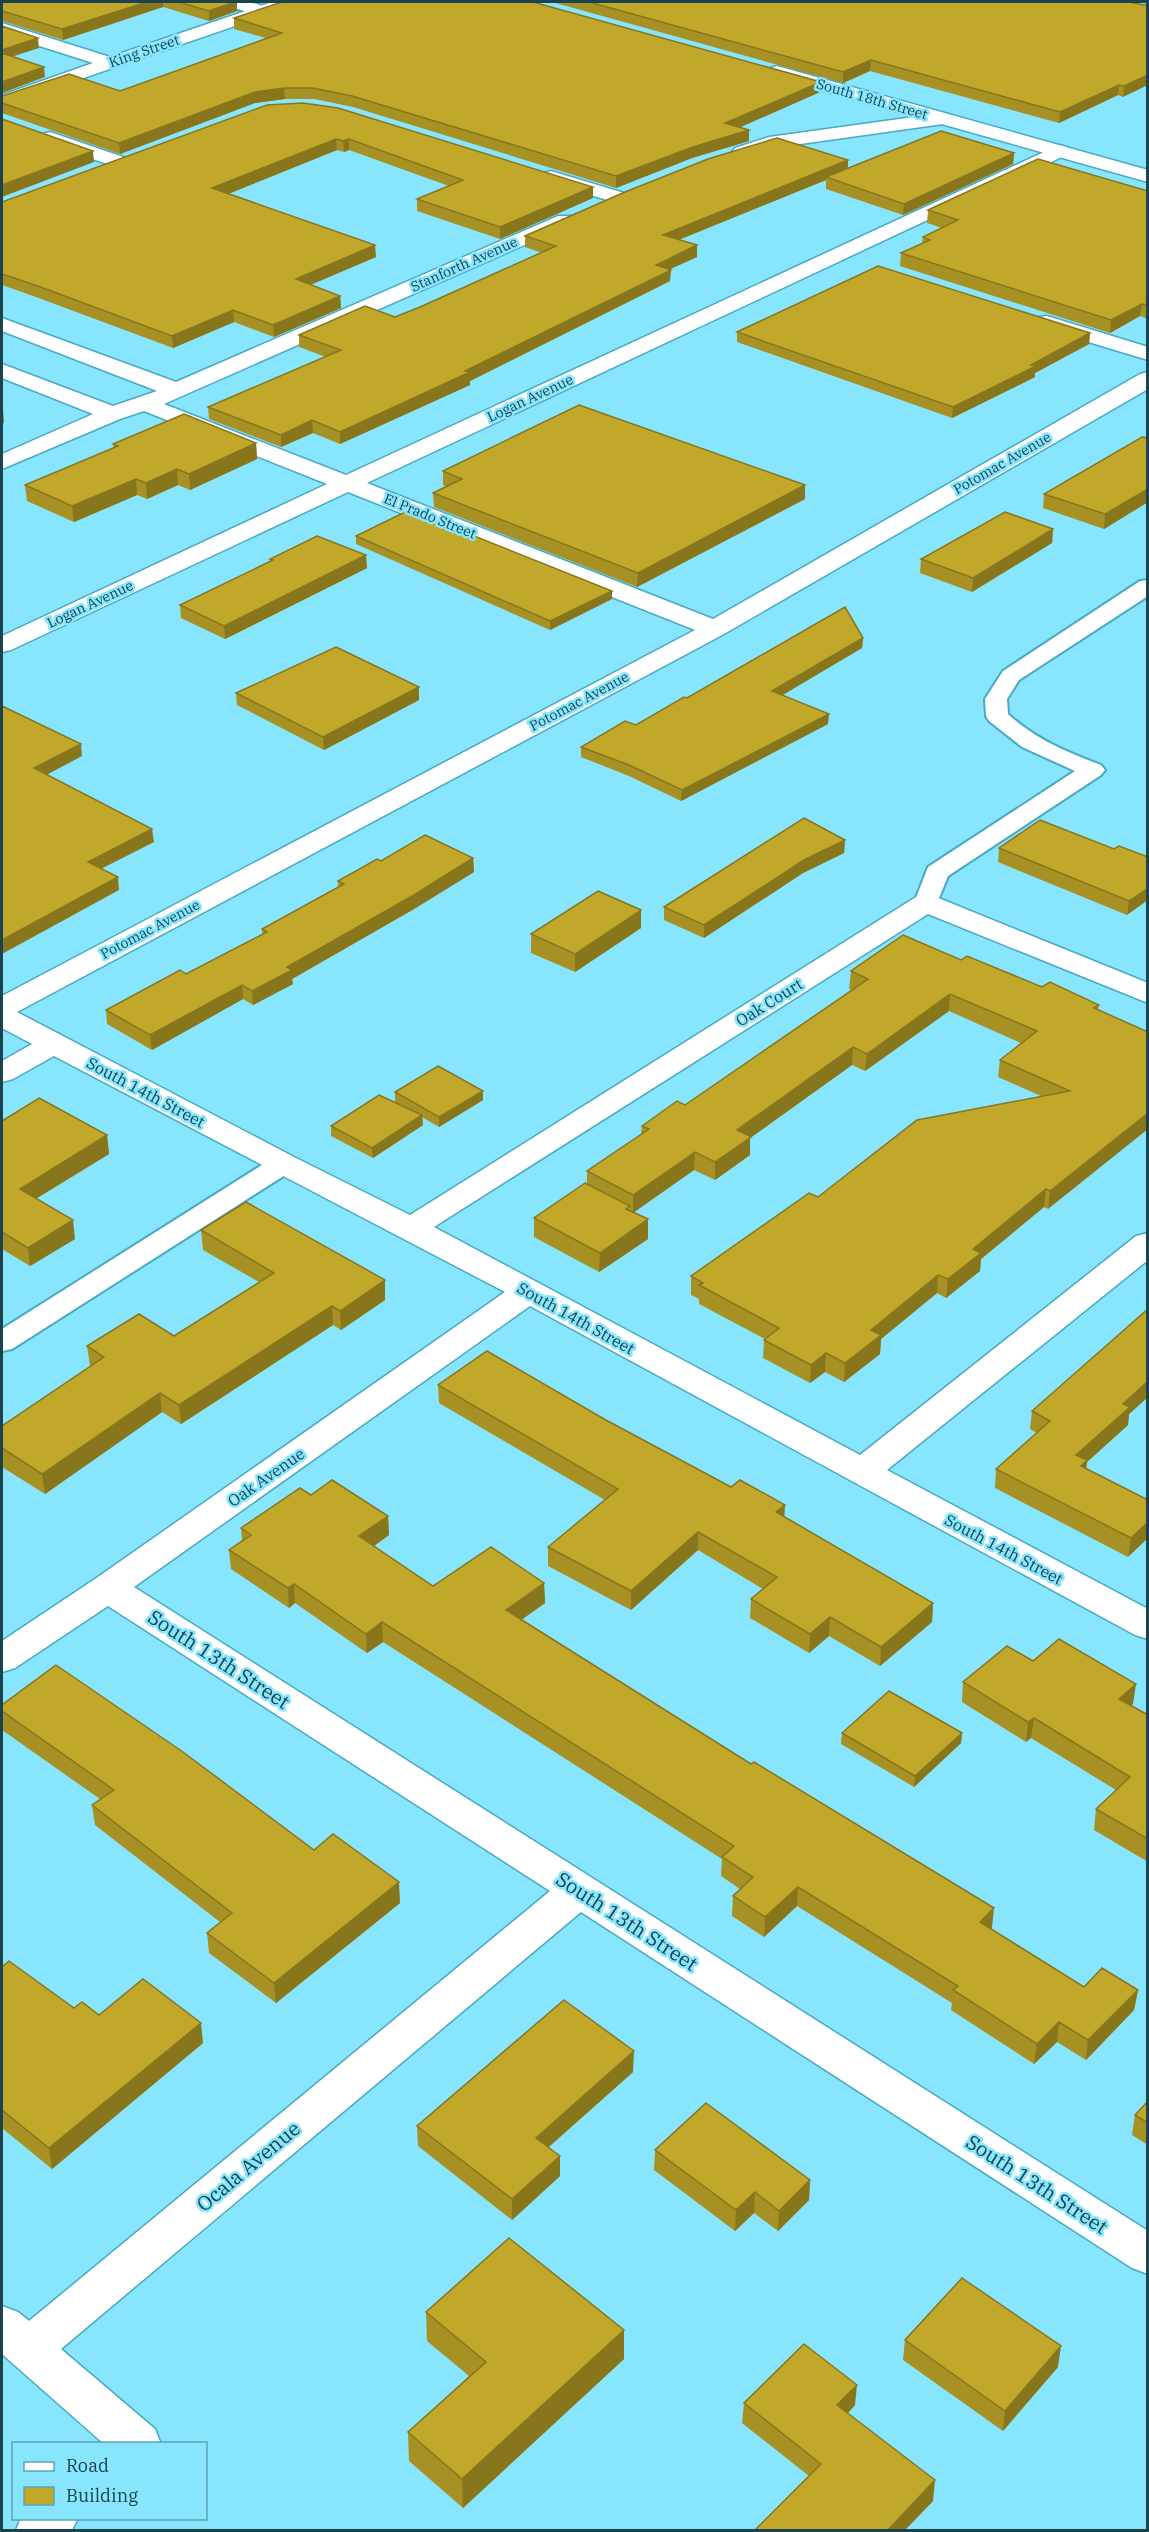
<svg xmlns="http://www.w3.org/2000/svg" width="1149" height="2532" font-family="'IBM Plex Serif',serif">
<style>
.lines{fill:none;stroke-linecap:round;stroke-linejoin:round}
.lane-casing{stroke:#49a9c1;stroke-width:4}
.street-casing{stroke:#49a9c1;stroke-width:3}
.secondary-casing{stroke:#49a9c1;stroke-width:3}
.lane{fill:#fff;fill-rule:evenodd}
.street{fill:#fff;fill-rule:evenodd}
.secondary{fill:#fff;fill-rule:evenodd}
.wall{fill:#a79024}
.shaded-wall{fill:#88761d}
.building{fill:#c2a82a;stroke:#88761d;stroke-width:1.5}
.labels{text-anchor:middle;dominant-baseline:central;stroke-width:5;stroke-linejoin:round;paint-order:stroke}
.far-street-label{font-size:14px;fill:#1a434d;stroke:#87e5fe}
.street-label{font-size:16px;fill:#1a434d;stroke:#87e5fe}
.near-street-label{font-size:20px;fill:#1a434d;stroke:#87e5fe}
</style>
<rect width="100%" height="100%" fill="#87e5fe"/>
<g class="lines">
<defs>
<path id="lane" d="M221,2C235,1 259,0 269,11L261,16L224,5Z
M1148,580V596L1019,680L1007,699L1008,714C1035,739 1067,752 1101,765L1105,770L1101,775L948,876L935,908L926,910L917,908L914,903L928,867L1075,771L1022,747L989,721L986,716L985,699L1003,671L1140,581Z
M283,1156L293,1158L297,1164L293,1170L12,1349L2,1351V1329L273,1158Z"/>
<path id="street" d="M272,2H296L293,6L2,106V95L93,63L2,34V23L110,57Z
M943,113L950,115L952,119L950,123L772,148L742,158L735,156L732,152L735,148L769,137Z
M50,132L126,158L129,162L126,166L119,168L43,142L40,138L43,134Z
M1059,145L1066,147L1069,151L1066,155L367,483L713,619L1140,374L1148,372V389L724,634L17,1012L294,1157L410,1215L916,897L926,894L936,897L1148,983V1003L928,914L434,1227L860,1455L1136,1236L1148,1233V1260L887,1470L1148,1609V1639L1135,1635L530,1306L134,1587L1148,2231V2274L1132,2268L581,1912L61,2349L155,2429L161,2444H104L2,2354V2306L18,2312L29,2321L550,1891L108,1606L15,1668L2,1672V1641L95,1579L505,1292L54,1056L13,1079L2,1082V1061L32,1044L2,1028V996L695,630L348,492L11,650L2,652V636L327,484L144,411L120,419L2,469V454L93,414L2,378V364L113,406L157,391L2,331V318L176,382L558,216H572L575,220L572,224L164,404L346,475Z
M551,171L624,193L627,197L624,201L617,203L544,181L541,177L544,173Z
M1047,316L1148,347V360L1039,327L1036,322L1039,317Z
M21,2518H78L72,2530H16Z"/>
<path id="secondary" d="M777,66L1148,170V182L771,76L768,72L771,68Z"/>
</defs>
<use href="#lane" class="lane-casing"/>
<use href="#street" class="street-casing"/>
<use href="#secondary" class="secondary-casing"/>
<use href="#lane" class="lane"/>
<use href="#street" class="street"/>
<use href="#secondary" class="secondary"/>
</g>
<path class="wall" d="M2,2H237V11L209,21L163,7L63,40L2,21Z
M552,2H1129L1144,5L1123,97L1118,95L1059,123L870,71L843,83Z
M234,18L820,92L740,127L749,141L692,158L616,188L353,107L314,99H285L255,103L120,154L2,113V96L120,91L266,38L234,29Z
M267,105L593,187V198L500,239L417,211V199L449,186L349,150L344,152L337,150L228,194L376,257L310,285L340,296L341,308L274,337L234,322L173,348L36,297L2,285V202Z
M1014,153L1013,164L903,215L826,189V180L679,240L697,245V257L670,269V281L470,381V385L340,444L313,433L281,447L209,419L208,407L326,357L299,347V335L395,317L420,307L542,253L525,247V236L848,160V169Z
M1148,191V319L1140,316L1110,333L900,266L901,253L922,243L923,237L942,228L927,223L928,210Z
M737,332L1090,333L1089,344L1035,373V377L952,418L737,342Z
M1148,438V502L1104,529L1043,508L1044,494Z
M256,443L257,459L190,490L178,485L147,499L137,495L74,522L27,501L25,485L114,448L113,444Z
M443,471L805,499L637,587L434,507L433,493L446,487L443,485Z
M1053,529L1052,543L972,592L920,573L921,559Z
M356,536L612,599L550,630L356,544Z
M270,559L367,568L225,639L181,618L180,605L271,561Z
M863,638L862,648L782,695L828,724L681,801L629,776L581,757V747L636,725L687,698Z
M236,693L419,700L324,750L237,705Z
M845,840L844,853L803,873L704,938L664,920V907Z
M999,848L1114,849L1148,857L1127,915L998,862Z
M473,858L474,872L414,909L292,979L293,984L253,1005L243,999L152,1050L107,1024L106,1010L186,974L262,934V929L338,887V881L381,861Z
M641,928L575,972L531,953V934Z
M961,960L1042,987L1099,1005L1048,1209L1044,1207L981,1259L980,1271L946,1298L937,1293L881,1339L880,1354L844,1382L825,1372L810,1383L763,1358L764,1340L765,1339L699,1304V1299L691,1295V1276L818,1197L1041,1096L998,1077L1000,1060L1021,1043L949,1011L865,1071L852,1065L750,1138V1155L715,1180L694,1170L634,1212L648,1219V1239L599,1272L534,1237V1218L587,1184V1171L641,1134L642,1126L685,1105L852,990L849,989L851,971Z
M395,1092L483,1100L439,1127L422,1117L423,1125L373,1158L331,1136V1126L402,1105L395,1102Z
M2,1121L107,1135L109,1154L36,1199L75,1239L30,1266L2,1249Z
M201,1230L385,1280V1300L341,1330L333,1325L181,1424L162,1412L45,1494L2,1467V1426L90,1366L87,1346L174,1336L259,1282L203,1250Z
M1148,1309V1397L1129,1414L1128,1425L1087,1462L1086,1469L1148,1500L1128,1557L995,1488L996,1469L1037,1433L1030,1429L1032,1411Z
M438,1385L604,1419L784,1516L933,1603L932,1622L880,1666L829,1636L809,1653L750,1618L751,1599L763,1589L698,1550L631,1610L548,1566V1547L605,1500L439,1403Z
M311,1495L388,1516L389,1535L374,1546L433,1586L544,1583L545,1603L521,1620L992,1928L991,1929L1084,1987L1138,1990L1134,2010L1086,2060L1057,2042L1034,2064L951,2010L952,2003L797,1906L764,1937L732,1916L733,1896L740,1889L721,1876L722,1859L383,1642L367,1653L295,1603L289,1608L231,1569L229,1550L242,1540L241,1528Z
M1033,1661L1133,1704L1131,1706L1148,1715V1862L1094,1830L1096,1809L1116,1790L1031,1738L1026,1742L962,1702L963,1682Z
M2,1705L314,1850L400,1903L276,2003L209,1953L207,1933L220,1922L95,1825L92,1805L100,1799L2,1730Z
M842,1733H962L961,1743L914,1787L841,1744Z
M2,1967L74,2008L203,2043L52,2169L2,2128Z
M633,2072L549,2147L560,2176L512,2220L418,2146L417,2126Z
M1148,2101V2145L1132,2135L1135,2115Z
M655,2150L810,2180L809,2200L778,2231L754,2213L735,2231L654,2170Z
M426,2312L624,2359L463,2508L409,2461L408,2432L469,2376L427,2341Z
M905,2340L1058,2367L1003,2431L903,2360Z
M744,2403L855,2405L848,2413L933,2501L905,2530H755L809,2476L742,2423Z"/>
<path class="shaded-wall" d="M147,2H163V7L63,40L62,29Z
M235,2H237V11L209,21V11Z
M38,38L39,48L2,60V50Z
M871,60L870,71L843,83V72Z
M44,67L45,77L2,93V82Z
M1148,75V85L1123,97L1124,86Z
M821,82L820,92L725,134V123Z
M1119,85L1118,95L1059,123L1060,112Z
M284,88L285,99L255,103L120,154L119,143L255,92Z
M749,130V141L692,158L616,188V176L693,147Z
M336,139L337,150L213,200L212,188Z
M349,139V150L344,152L343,141Z
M93,151L94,162L2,197V185Z
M1014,153L1013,164L903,215L904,204Z
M848,160V171L826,177V180L663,246V235Z
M593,187V198L500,239V227Z
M375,245L376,257L296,291V279Z
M697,245V257L655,276L656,265Z
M671,270L670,281L470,381V385L340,444V432L465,371Z
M340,296L341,308L274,337L273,325Z
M1142,304L1140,316L1110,333L1111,320Z
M233,310L234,322L173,348L172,336Z
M1090,333L1089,344L1035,373V377L952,418L953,407Z
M3,409L4,423L2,424V410Z
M312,420L313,433L281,447V435Z
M256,443L257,459L190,490L189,474Z
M177,469L178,485L147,499L146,483Z
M136,479L137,495L74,522L72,506Z
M805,485V499L637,587L638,573Z
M1148,489V502L1104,529L1105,514Z
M1053,529L1052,543L972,592L973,578Z
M366,555L367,568L225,639L224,626Z
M612,591V599L550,630V621Z
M863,638L862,648L771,702L772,691Z
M419,687V700L324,750L323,737Z
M829,714L828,724L681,801L682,790Z
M81,744L82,756L35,781L34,768Z
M152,829L154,842L89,875L88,862Z
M845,840L844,853L803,873L704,938V925L804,860Z
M473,858L474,872L414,909L292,979L293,984L253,1005L252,991L287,967Z
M118,877L119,890L2,954V940Z
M1148,888V900L1127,915L1129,901Z
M641,910V928L575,972V954Z
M242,985L243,999L152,1050L150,1035Z
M950,994L949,1011L865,1071L867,1054Z
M853,1047L852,1065L750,1138V1155L715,1180V1162L737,1130Z
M483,1091V1100L439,1127V1117Z
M1148,1113V1129L1048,1209L1050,1191Z
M422,1115L423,1125L373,1158L372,1148Z
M107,1135L109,1154L22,1207L20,1189Z
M695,1152L694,1170L633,1213V1195Z
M1046,1189L1044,1207L981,1259L980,1271L946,1298L948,1279L973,1249Z
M648,1219V1239L599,1272L600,1253Z
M73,1220L75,1239L30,1266L28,1248Z
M938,1275L937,1293L881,1339L880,1354L844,1382L845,1363L871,1330Z
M385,1280V1300L341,1330L340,1311Z
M332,1306L333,1325L181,1424L179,1405Z
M826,1353L825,1372L810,1383L811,1365Z
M1148,1381V1397L1129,1414L1128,1425L1087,1462L1085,1478L1076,1455L1123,1404Z
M160,1393L162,1412L45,1494L42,1474Z
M785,1505L784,1524L776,1512Z
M388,1516L389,1535L360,1556L359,1536Z
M1148,1522V1538L1128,1557L1131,1538Z
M698,1532V1550L631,1610V1591Z
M544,1583L545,1603L507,1630L506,1610Z
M294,1584L295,1603L289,1608L288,1588Z
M933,1603L932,1622L880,1666L881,1647Z
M830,1617L829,1636L809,1653L810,1634Z
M382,1622L383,1642L367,1653L366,1634Z
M1136,1684L1133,1704L1116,1719L1119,1699Z
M1034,1718L1031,1738L1026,1742L1028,1722Z
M962,1733L961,1743L914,1787L915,1776Z
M399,1882L400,1903L276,2003L274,1983Z
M798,1887L797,1906L764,1937L765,1917Z
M994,1908L992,1928L978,1942L980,1922Z
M1138,1990L1134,2010L1086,2060L1088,2040Z
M1059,2022L1057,2042L1034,2064L1037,2044Z
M201,2023L203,2043L52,2169L49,2148Z
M634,2051L633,2072L536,2158V2138Z
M560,2156V2176L512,2220V2199Z
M810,2180L809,2200L778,2231L779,2211Z
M755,2192L754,2213L735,2231L736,2210Z
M624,2330V2359L463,2508L462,2479Z
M1061,2346L1058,2367L1003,2431L1005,2411Z
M857,2385L855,2405L836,2426L837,2405Z
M935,2480L933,2501L905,2530H888Z"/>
<path class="building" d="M2,2H147L62,29L2,11Z
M179,2H235L209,11Z
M282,2H533L821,82L725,123L749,130L693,147L616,176L352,96L313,88H284L255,92L119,143L2,103V96L69,74L120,91L282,33L234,18Z
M589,2H1129L1144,5L1148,4V75L1124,86L1119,85L1060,112L871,60L843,72Z
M2,26L38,38L2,50Z
M2,53L44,67L2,82Z
M303,103L338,108L593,187L500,227L417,199L463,180L349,139L343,141L336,139L212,188L375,245L296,279L340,296L273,325L233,310L172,336L35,285L2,274V202L267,105Z
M2,119L93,151L2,185Z
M941,131L1014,153L904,204L826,177Z
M777,138L848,160L663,235L697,245L656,265L671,270L465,371L470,372L340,432L312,420L281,435L208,407L341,350L299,335L365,306L395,317L420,307L556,246L525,236L625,192L708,159Z
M1038,159L1148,191V305L1142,304L1111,320L901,253L930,240L923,237L958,220L928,210Z
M878,266L1090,333L1031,365L1036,366L953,407L737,332Z
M579,405L805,485L638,573L433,493L462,479L443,471Z
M184,414L256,443L189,474L177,469L146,483L136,479L72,506L25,485L118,446L113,444Z
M1142,437L1148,438V489L1105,514L1044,494Z
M409,510L612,591L550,621L356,536Z
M1005,512L1053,529L973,578L921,559Z
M317,536L366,555L224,626L180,605L273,560L270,559Z
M845,607L863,638L772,691L829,714L682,790L629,765L581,747L625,721L636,725L684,697L687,698Z
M336,647L419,687L323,737L236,693Z
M2,706L81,744L34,768L152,829L88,862L118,877L2,940Z
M804,818L845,840L804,860L704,925L664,907Z
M1040,820L1114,849L1119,846L1148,857V888L1129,901L999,848Z
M425,835L473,858L414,895L287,967L292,970L252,991L242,985L150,1035L106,1010L180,970L186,974L267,932L262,929L344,884L338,881L377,859L381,861Z
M598,891L641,910L575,954L531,934Z
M903,935L961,960L967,956L1042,987L1050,982L1099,1005L1094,1008L1148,1032V1113L1050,1191L1046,1189L973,1249L981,1253L948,1279L938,1275L871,1330L881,1335L845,1363L826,1353L811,1365L764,1340L779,1328L699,1285L703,1283L691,1276L809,1193L818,1197L917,1120L1070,1091L1000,1060L1037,1031L950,994L867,1054L853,1047L737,1130L751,1137L715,1162L695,1152L633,1195L587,1171L649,1129L642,1126L677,1101L685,1105L868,979L851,971Z
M438,1066L483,1091L439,1117L395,1092Z
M379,1095L422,1115L372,1148L331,1126Z
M39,1098L107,1135L20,1189L73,1220L28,1248L2,1232V1121Z
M585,1183L630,1206L626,1209L648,1219L600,1253L534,1218Z
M246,1202L385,1280L340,1311L332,1306L179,1405L160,1393L42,1474L2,1448V1426L104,1357L87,1346L139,1314L174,1336L274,1273L201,1230Z
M1148,1309V1381L1123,1404L1130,1407L1076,1455L1087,1460L1081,1466L1148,1500V1522L1131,1538L996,1469L1050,1421L1032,1411Z
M487,1351L604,1419L731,1487L740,1480L785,1505L776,1512L933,1603L881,1647L830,1617L810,1634L751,1599L777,1577L698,1532L631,1591L548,1547L618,1489L438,1385Z
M332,1480L388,1516L359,1536L433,1586L491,1547L544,1583L506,1610L751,1764L754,1762L994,1908L980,1922L1084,1987L1102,1968L1138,1990L1088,2040L1059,2022L1037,2044L953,1990L958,1986L798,1887L765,1917L733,1896L753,1877L722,1857L734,1846L382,1622L366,1634L294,1584L288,1588L229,1550L251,1535L241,1528L300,1488L311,1495Z
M1059,1639L1136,1684L1119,1699L1148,1715V1839L1096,1809L1130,1777L1034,1718L1028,1722L963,1682L1007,1646L1033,1661Z
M56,1665L183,1752L314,1850L333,1834L399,1882L274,1983L207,1933L232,1913L92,1805L114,1790L2,1711V1705Z
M889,1691L962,1733L915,1776L842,1733Z
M9,1961L74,2008L82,2002L99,2015L143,1979L201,2023L49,2148L2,2110V1967Z
M564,2000L634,2051L536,2138L560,2156L512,2199L417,2126Z
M1148,2101V2123L1135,2115Z
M706,2103L810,2180L779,2211L755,2192L736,2210L655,2150Z
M509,2238L624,2330L462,2479L408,2432L486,2362L426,2312Z
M962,2278L1061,2346L1005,2411L905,2340Z
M804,2344L857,2385L837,2405L935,2480L888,2530H755L821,2464L744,2403Z"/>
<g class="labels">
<g class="far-street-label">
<text transform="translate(144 51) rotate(-19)">King Street</text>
<text transform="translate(872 99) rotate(16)">South 18th Street</text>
<text transform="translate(464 264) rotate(-24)">Stanforth Avenue</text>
<text transform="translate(530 398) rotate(-25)">Logan Avenue</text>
<text transform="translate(1002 463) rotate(-30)">Potomac Avenue</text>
<text transform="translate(430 516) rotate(22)">El Prado Street</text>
<text transform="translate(90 604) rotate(-25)">Logan Avenue</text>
<text transform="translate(579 701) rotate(-28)">Potomac Avenue</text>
<text transform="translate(150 929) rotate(-28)">Potomac Avenue</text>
</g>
<g class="street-label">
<text transform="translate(769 1002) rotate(-32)">Oak Court</text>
<text transform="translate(146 1092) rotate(28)">South 14th Street</text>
<text transform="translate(576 1318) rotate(29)">South 14th Street</text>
<text transform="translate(266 1477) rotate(-35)">Oak Avenue</text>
<text transform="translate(1004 1549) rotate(28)">South 14th Street</text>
</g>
<g class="near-street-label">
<text transform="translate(219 1659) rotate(33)">South 13th Street</text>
<text transform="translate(627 1921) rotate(33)">South 13th Street</text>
<text transform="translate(248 2166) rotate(-40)">Ocala Avenue</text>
<text transform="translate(1037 2184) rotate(33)">South 13th Street</text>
</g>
</g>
<rect width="1149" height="2532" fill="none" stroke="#1a434d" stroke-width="6"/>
<rect x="12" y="2442" width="195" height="78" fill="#87e5fe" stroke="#5ba4b7" stroke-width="1.5"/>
<rect x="24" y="2462" width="30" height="9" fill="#ffffff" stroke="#5ba4b7" stroke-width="1.5"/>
<text x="66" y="2472" font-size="18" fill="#1a434d">Road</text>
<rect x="24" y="2487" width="30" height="18" fill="#c2a82a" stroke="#5ba4b7" stroke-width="1.5"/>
<text x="66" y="2502" font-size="18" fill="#1a434d">Building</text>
</svg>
